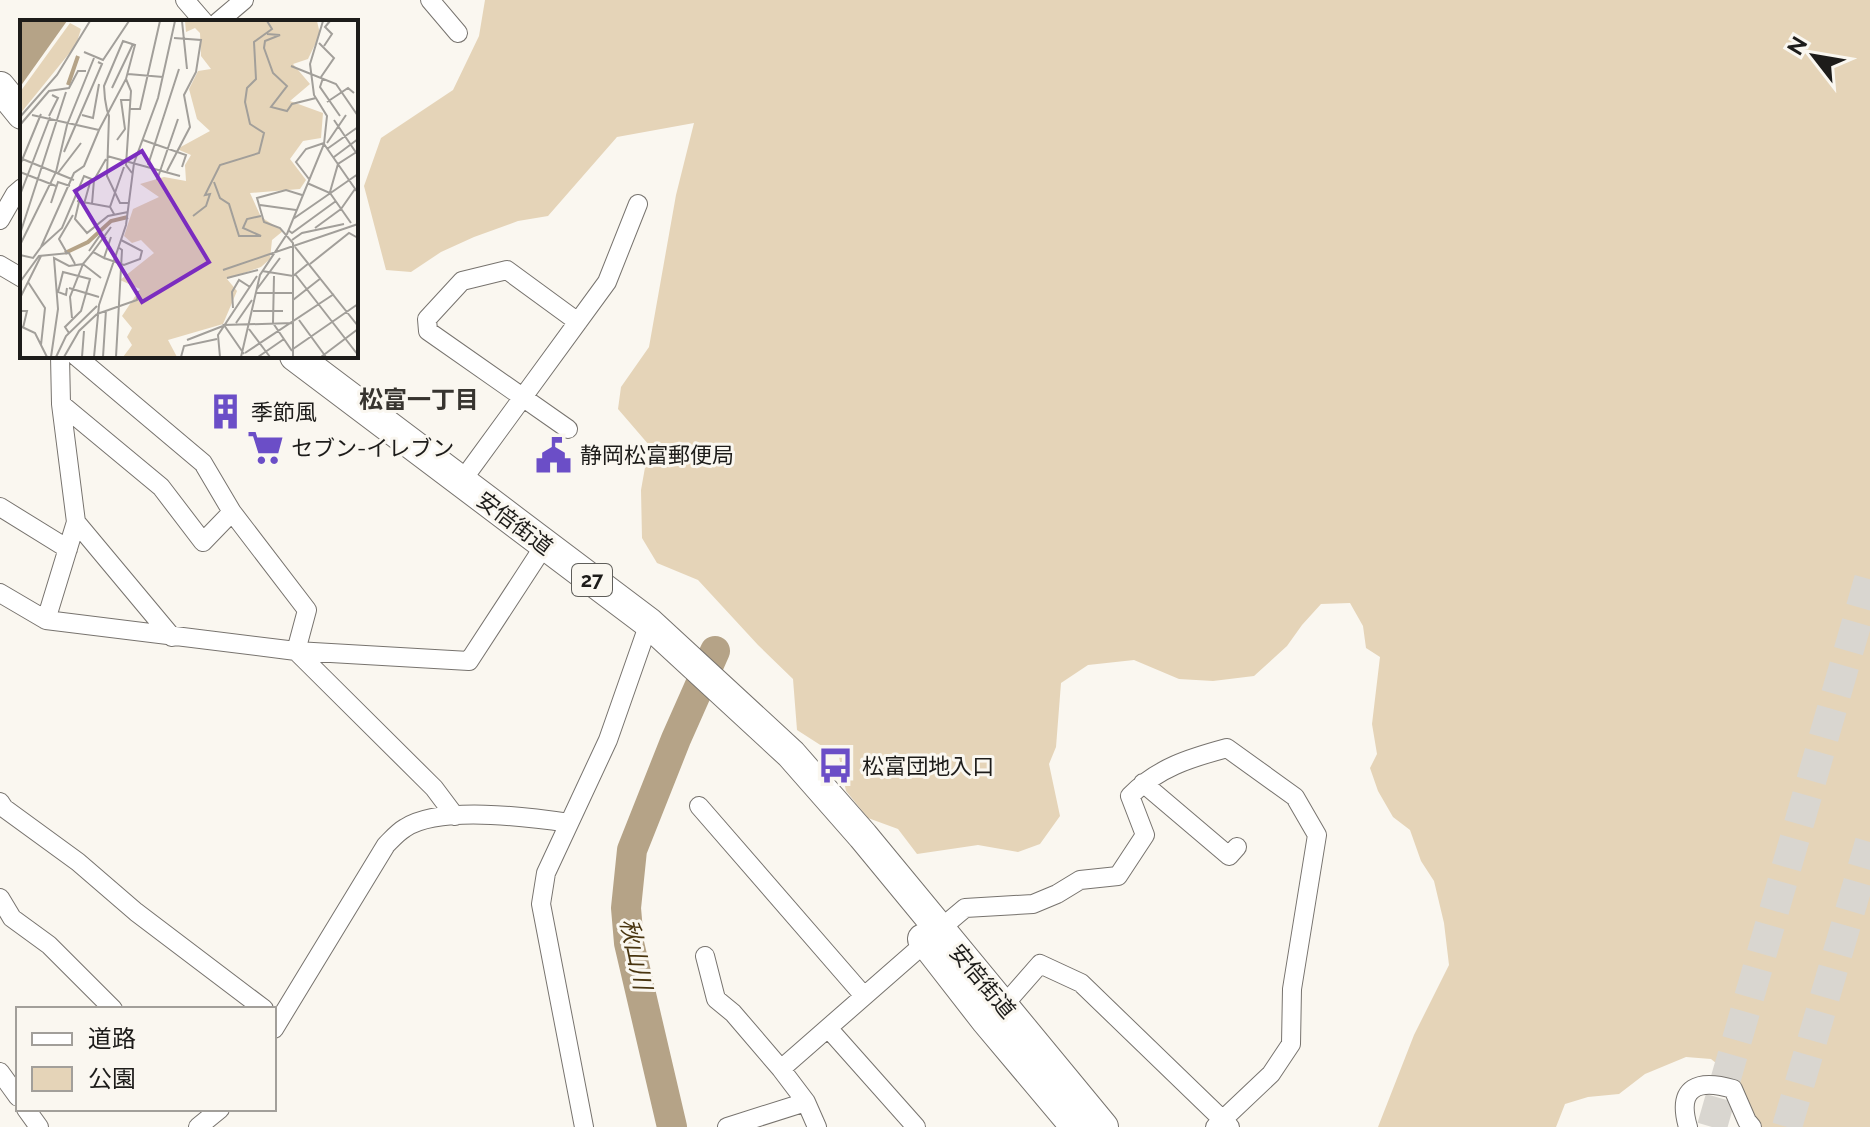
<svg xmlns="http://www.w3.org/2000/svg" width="1870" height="1127" font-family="Raleway,'Noto Sans JP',sans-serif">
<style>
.green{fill:#e5d4b8}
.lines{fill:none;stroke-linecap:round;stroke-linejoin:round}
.river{stroke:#b5a387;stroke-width:30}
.trunk-tunnel{stroke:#d9d6d0;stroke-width:30;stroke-dasharray:30 15;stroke-linecap:butt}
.minor-casing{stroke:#77736e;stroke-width:20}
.primary-casing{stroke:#77736e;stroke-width:32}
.minor{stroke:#fff;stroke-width:18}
.primary{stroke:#fff;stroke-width:30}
.labels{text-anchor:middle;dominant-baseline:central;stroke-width:6;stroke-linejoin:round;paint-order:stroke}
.shield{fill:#faf7f0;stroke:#5f5e5a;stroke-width:2}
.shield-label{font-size:20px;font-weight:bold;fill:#1d1c1a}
.poi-label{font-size:22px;fill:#1d1c1a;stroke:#faf7f0;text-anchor:start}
.street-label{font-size:22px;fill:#1d1c1a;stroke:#faf7f0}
.neighbourhood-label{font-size:24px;font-weight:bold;fill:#37342f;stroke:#faf7f0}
.water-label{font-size:24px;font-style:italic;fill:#48340f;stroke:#faf7f0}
.inset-river{fill:none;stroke:#b5a387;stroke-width:4}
.inset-road{fill:none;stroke:#a29f9a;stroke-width:2}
.view{fill:#7b2cbf;fill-opacity:0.15;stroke:#7b2cbf;stroke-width:4}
.inset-edge{fill:none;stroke:#1d1c1a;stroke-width:4}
</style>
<rect width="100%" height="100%" fill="#faf7f0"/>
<path class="green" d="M485,0H1870V1127H1743L1742,1107L1736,1079L1711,1059L1686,1057L1645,1074L1619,1094L1588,1097L1565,1104L1556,1127H1378L1414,1035L1449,965L1444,923L1434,881L1421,861L1410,830L1393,817L1378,791L1370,768L1377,754L1372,724L1380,657L1366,648L1363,626L1350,603L1321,604L1302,625L1287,646L1254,676L1213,681L1179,679L1134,660L1088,665L1061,683L1056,747L1049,764L1060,816L1040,844L1018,852L978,845L917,854L898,829L868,818L846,791L839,757L797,730L793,679L758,645L698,580L657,563L642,538L641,490L649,445L618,409L621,387L649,347L676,195L694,123L617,137L548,216L518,221L474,237L441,252L411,272L386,270L364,186L381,138L453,90L479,36Z"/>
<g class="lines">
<path class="river" d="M672,1127L629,943L626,908L632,850L676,739L715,651"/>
<path class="trunk-tunnel" d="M1712,1127L1870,576
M1787,1127L1870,842"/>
<defs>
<path id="minor" d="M185,0L204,22
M430,0L458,33
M218,22L244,0
M0,220L15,194L22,188
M0,265L22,278
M76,356L203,463L232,512L307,610L296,651
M61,404L161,487L203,542L232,512
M568,429L428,331L427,319L462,281L507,270L578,322
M461,482L607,282L638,204
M0,507L68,549
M76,522L172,637
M0,593L46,620L296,651L469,661L544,546
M46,620L76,522L61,404L60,356
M296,651L434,788L455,816
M1143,783L1229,856L1237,847
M0,802L4,808L78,862L136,912L264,1009
M699,806L864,996
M0,898L12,918L49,945L113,1009
M940,929L965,908L1033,904L1057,894L1080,880L1118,876L1145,835L1130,796C1157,768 1190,758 1227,748L1295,797L1317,835L1292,989L1291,1044L1271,1074L1215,1127
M705,956L716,999L733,1013L781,1069L806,1102L817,1127
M1004,1005L1040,964L1081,983L1230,1127
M828,1028L916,1127
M274,1029L386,845C392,839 398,832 405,828C440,805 528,817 569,823
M781,1069L925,943
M0,1072L18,1097
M26,1109L39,1127
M198,1127L220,1109
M584,1127L541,904L546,873L608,740L649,623
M727,1127L806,1102
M1688,1127C1676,1086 1699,1079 1733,1089L1747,1121L1752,1127"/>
<path id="primary" d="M0,87L22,114
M295,356L649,623L791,754L863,836L1103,1127
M923,939L986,1020L1076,1127"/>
</defs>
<use href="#minor" class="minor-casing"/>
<use href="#primary" class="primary-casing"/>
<use href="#minor" class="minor"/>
<use href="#primary" class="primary"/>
</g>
<defs>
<symbol id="building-bare" viewBox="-9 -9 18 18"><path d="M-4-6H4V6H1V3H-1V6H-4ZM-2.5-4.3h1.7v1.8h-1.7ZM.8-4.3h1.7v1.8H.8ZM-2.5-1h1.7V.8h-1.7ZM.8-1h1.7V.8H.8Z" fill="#6b4ec7" stroke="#faf7f0" stroke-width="2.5" paint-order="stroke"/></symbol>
<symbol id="supermarket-bare" viewBox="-9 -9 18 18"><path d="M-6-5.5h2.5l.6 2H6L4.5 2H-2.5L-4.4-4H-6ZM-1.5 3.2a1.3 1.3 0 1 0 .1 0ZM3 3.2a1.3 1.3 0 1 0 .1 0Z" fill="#6b4ec7" stroke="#faf7f0" stroke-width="2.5" paint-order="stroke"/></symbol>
<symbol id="civic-bare" viewBox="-9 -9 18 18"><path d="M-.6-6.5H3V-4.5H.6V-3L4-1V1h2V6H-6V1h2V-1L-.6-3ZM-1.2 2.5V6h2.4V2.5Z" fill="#6b4ec7" stroke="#faf7f0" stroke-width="2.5" paint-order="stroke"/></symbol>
<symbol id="bus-bare" viewBox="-9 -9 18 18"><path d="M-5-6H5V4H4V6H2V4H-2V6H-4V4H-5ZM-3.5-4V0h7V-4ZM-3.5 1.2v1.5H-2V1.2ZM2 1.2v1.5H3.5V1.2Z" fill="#6b4ec7" stroke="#faf7f0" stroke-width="2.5" paint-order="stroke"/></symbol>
</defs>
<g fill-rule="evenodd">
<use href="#building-bare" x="200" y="386" width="51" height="51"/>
<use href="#supermarket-bare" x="240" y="422" width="51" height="51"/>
<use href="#civic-bare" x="528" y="430" width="51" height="51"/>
<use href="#bus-bare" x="810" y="740" width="51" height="51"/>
</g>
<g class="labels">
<rect class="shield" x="572" y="564" width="40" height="32" rx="6"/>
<g class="shield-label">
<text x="592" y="580">27</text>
</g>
<g class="poi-label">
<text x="251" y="412">季節風</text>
<text x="291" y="448">セブン-イレブン</text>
<text x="580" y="455">静岡松富郵便局</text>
<text x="862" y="766">松富団地入口</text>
</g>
<g class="street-label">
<text transform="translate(515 523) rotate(37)">安倍街道</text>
<text transform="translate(983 981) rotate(50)">安倍街道</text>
</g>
<g class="neighbourhood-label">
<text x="419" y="399">松富一丁目</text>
</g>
<g class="water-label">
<text transform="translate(636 954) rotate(78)">秋山川</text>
</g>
</g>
<g transform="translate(20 20)">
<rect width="338" height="338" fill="#faf7f0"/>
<path d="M165,1H297L300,14L288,39L273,44L290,64L270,81L303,93L301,118L283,121L270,139L286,160L280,169L230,173L241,197L263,211L252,220L250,239L241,247L207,259L217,271L203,304L148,320L157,337H103L112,325L107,317L112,308L102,296L120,269L100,260L134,233L121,220L112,223L104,216L113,189L139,177L120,164L144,157L166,161L165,145L171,135L157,129L190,111L177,99L169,69L178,51L191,49L181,36L180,13L175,8L166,12ZM50,3L61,9L56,25L0,94V72Z" fill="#e5d4b8"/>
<path d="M0,1H47L0,67Z" fill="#b5a387"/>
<path class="inset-river" d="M48,65L58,36M45,233L68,222L91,201L108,197"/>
<path class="inset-road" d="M162,1L167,49M247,14L260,15L245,21L244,28L253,53L267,66L251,87L267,91L272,84L296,78M299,23L314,38L301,57M304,26L312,14L305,7L310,1M64,32L83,40L109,1M271,46L316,64L338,96M108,54L143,57M303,58L300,67L320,96M106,59L111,71L106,145L112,153M92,68L113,24M307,82L328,68L334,73M110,89H120L140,1M12,95L79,110M62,95L73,98L79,64M29,96L38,78L32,75M0,97L37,55L70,1M314,100L337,134M0,105L29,71L49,68L58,51H66M97,120L105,109L101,80H110M123,120L166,135L162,147M307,123L326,95M304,124L338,173M307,129L338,107M44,132L82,44L78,42M87,136L160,156M314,137L338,119M0,138L54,160M0,145L21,94M128,145L159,49M147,151L170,107L164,75L176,52L181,20L154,18M0,152L36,166M38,153L61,123M289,159L276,142L286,129L304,123M137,160L158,99M194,162L200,178L209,184L219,216H241L223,208L227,199L241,196M287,163L310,173L331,203M310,172L318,144L338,131M0,175L30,97M57,181L90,187M59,182L55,199L67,213L88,196L108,192M31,183L38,162L50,166M64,184L71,159M72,184L74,160L86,139M240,185L276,190M321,189L335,169M94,194L90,187L104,147M173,196L186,186L190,174L185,175L200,145L239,133L244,113L230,104L225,82L227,68L236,59L234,22L252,9L247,1M273,199L338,154M91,207L73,232L84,238L91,217M295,208L321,189M268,210L272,213L316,181M0,214L46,72M272,220L282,213L324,204M0,225L36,152L47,105L74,38M21,227L42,208L64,156L74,160M275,227L338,306M69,231L81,214L86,218M47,233L39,219L53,195M0,235L13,238L21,227L54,153L64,146L79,110L106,59L115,25L103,21L84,66L85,79L87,90L89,96L87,156L100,183H109M84,238L104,245L120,239L122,231L101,220M290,244L329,213L338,218M203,250L338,204M242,251L273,256L289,243M275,254L338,335M254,256L253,303L272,331M207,258L238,250M0,262L19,236L49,233L55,244M8,262L25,288L21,325M47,268L46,275L38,272L43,252L70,259L61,291L45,307L49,313M49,268L79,277M237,269L260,238M236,273H273M0,278L21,236M273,280L301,258M213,288L212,272L219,260L230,267M0,291H7L3,308M233,291H263M77,294L117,280L118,271M52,298L50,277L63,244L81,258M279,300L306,337M216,303L232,280M0,306L15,313L27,337M229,309L250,337M167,320L203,306M273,329L338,284M225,333L314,274M224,334L204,305L273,303M31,337L38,289L34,238L49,246L63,244L73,232M36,337L46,316L77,286M44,337L59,311L77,294M62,337L64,311M74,337L79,285L106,205L114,143L138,78L155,1M83,337L86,290M96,337L102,230L98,227M161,337L164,326L197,319M200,337L198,315L237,256M221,337L240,255L267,214L304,124L307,96L294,75L290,44L303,1M238,337L264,319M273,337V223L260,208L244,202L237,178L266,170L282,175M301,337L338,309"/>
<path class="view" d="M122,131L189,242L122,282L55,171Z"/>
<rect width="338" height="338" class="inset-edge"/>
</g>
<rect x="16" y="1007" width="260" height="104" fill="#faf7f0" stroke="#a29f9a" stroke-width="2"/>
<rect x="32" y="1033" width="40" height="12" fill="#ffffff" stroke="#a29f9a" stroke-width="2"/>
<text x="88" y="1047" font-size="24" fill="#1d1c1a">道路</text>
<rect x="32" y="1067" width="40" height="24" fill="#e5d4b8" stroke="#a29f9a" stroke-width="2"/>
<text x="88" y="1087" font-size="24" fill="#1d1c1a">公園</text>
<g transform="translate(1814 56) rotate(301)" stroke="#faf7f0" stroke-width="6" paint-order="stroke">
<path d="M0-6L14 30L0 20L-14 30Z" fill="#1d1c1a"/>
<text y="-12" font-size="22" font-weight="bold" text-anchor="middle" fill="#1d1c1a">N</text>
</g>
</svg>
